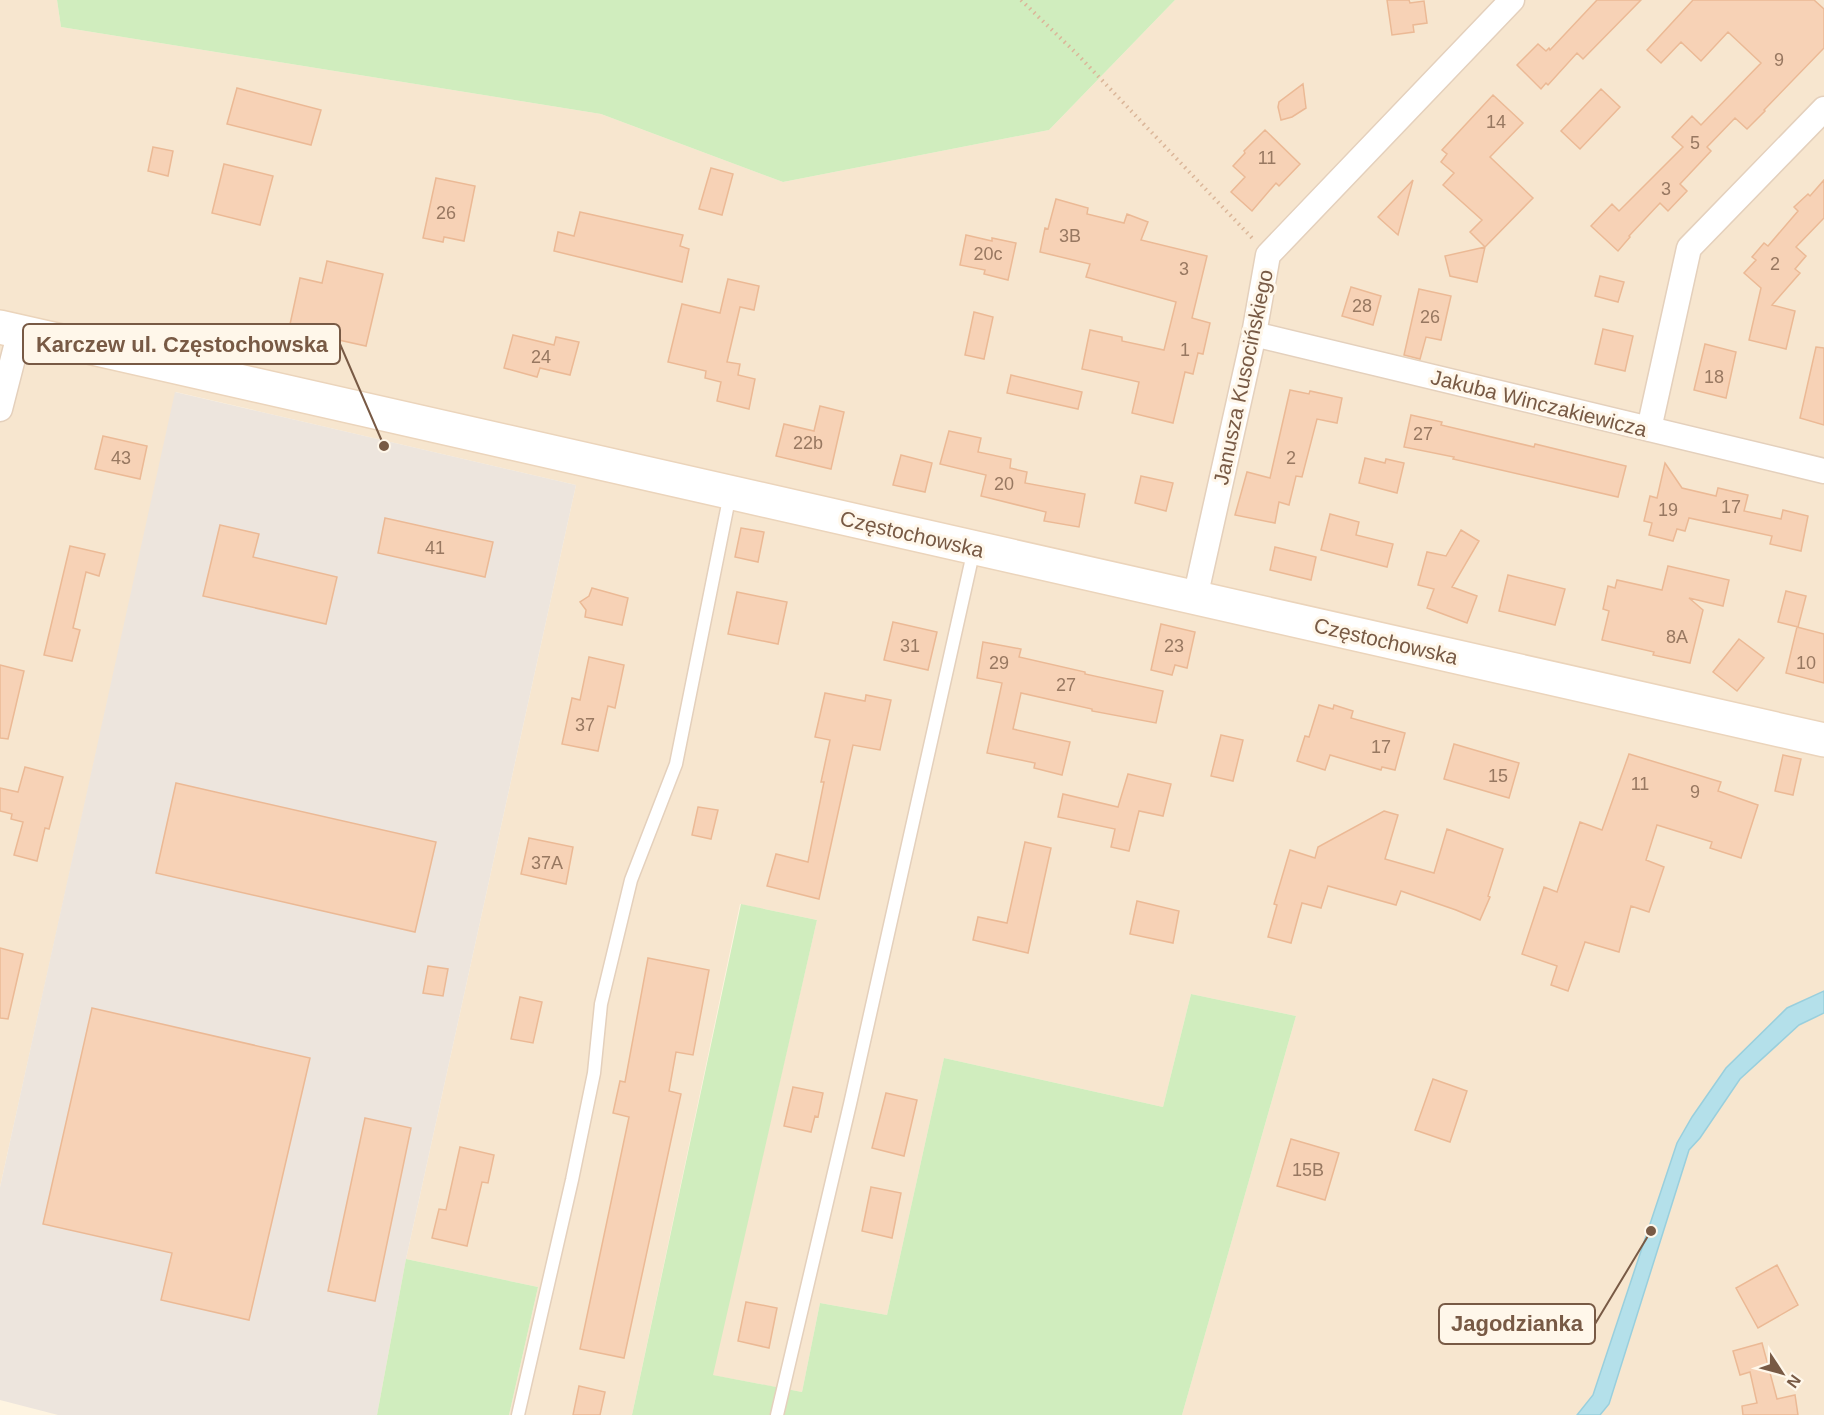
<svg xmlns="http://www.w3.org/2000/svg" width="1824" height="1415" font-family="Helvetica,sans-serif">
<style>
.residential{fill:#f7e6cf}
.industrial{fill:#ede5dd}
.green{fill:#d0edbe}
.water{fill:#b4e0ea;stroke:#99cfdd;stroke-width:1.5}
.building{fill:#f7d2b6;stroke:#ebb995;stroke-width:1.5}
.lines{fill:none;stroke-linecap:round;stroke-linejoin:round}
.service-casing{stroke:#e4d0bc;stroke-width:15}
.minor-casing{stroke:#e4d0bc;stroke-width:27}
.secondary-casing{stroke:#ebd4bb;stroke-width:36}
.path{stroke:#dbb699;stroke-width:4;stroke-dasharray:1.5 4.5;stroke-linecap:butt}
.service{stroke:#fff;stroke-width:12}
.minor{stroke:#fff;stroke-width:24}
.secondary{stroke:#fff;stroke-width:33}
.labels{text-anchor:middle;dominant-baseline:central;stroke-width:6;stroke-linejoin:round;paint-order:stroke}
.number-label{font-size:18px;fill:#987861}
.street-label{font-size:21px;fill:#785a45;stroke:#fff7ea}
.leader{fill:none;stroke:#785a45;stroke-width:2}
.callout-dot{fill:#785a45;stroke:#fff7ea;stroke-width:2}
.callout{fill:#fff7ea;stroke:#785a45;stroke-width:2}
.callout-label{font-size:22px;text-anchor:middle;font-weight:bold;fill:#785a45}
</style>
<rect width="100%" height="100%" fill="#fef4e1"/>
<path class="residential" d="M0,0H57L61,27L601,114L783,182L1049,130L1175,0H1824V1415H1182L1296,1016L1191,994L1163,1107L944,1058L887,1315L820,1303L802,1392L712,1375L817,920L740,904L632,1415H509L538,1287L406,1259L576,485L176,392L0,1187Z"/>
<path class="industrial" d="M175,392L576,485L406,1259L377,1415H58L0,1400V1187Z"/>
<path class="green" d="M57,0H1175L1049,130L783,182L601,114L61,27Z
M741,904L817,920L713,1375L802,1392L820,1303L887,1315L944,1058L1163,1107L1191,994L1296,1016L1182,1415H632Z
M406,1259L538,1287L509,1415H377Z"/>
<path class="water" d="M1824,991V1013L1799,1025L1740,1079L1700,1138L1689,1150L1609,1404L1600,1415H1577L1593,1395L1677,1143L1692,1117L1726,1068L1787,1008Z"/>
<path class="building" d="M1387,0H1409L1410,3L1424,1L1427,23L1413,25L1414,32L1392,35Z
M1597,0H1641L1583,59L1577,53L1548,85L1546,83L1541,89L1517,65L1538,44L1546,51L1549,48L1550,50Z
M1693,0H1814L1824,9V48L1764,110L1765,111L1747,129L1735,118L1707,147L1711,151L1680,184L1687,191L1668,211L1660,203L1629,236L1630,237L1618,251L1591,226L1612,204L1619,211L1683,147L1672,137L1692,116L1701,125L1761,63L1728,32L1701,61L1681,42L1661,63L1647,50Z
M1303,84L1306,108L1292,117L1281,120L1278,107L1279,102Z
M237,88L321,110L311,145L227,124Z
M1601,89L1620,107L1580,149L1561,131Z
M1493,95L1523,123L1490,157L1533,198L1485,247L1470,232L1482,220L1443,185L1454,173L1441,162L1447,154L1442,150Z
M1265,130L1300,164L1279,186L1276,183L1252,211L1231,192L1245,177L1233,166L1245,153L1244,151Z
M153,147L173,151L168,176L148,171Z
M224,164L273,176L260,225L212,213Z
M711,168L733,174L722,215L699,209Z
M436,178L475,186L464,241L444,237L443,242L423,238Z
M1413,180L1398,235L1378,217Z
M1824,180V218L1796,247L1806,256L1795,269L1800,273L1772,305L1795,311L1786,349L1749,340L1761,288L1744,273L1756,260L1752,257L1764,243L1768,246L1798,211L1794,207L1808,194L1810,196Z
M1056,199L1088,208L1087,214L1124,223L1127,214L1148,222L1141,240L1207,256L1192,318L1210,323L1203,354L1198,353L1193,374L1185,372L1173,423L1132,413L1139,382L1082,369L1090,330L1122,337V341L1164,350L1176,302L1086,277L1090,264L1040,252L1045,228L1048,229Z
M580,212L683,235L680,246L689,249L682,282L554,251L558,232L574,236Z
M966,235L992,241V238L1016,243L1008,280L984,274L985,270L960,265Z
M1485,247L1477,282L1450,276L1445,256Z
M327,261L383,274L366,346L289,329L300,278L322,283Z
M1600,276L1624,282L1618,302L1595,296Z
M728,279L759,286L754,310L740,307L727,362L740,364L738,375L755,379L749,409L717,401L721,382L705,378L706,371L668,362L682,304L720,313Z
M1351,287L1381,296L1373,325L1342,316Z
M1419,289L1451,296L1441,340L1426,337L1420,359L1404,355Z
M974,312L993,317L984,359L965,355Z
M1603,329L1633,336L1625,371L1595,364Z
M513,335L554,345L556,337L579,342L570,375L540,368L537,377L504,368Z
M1705,344L1736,352L1726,398L1694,390Z
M1816,347L1824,348V425L1800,418Z
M1011,375L1082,392L1078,409L1007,393Z
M1290,390L1309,394L1310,391L1342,398L1337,423L1317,419L1302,477L1296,476L1289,505L1279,502L1275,523L1235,515L1247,472L1270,478Z
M820,406L844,412L831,469L776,456L784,424L814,431Z
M1411,415L1442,422L1441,425L1534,447L1535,444L1626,466L1618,497L1453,459L1454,457L1404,447Z
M949,431L981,438L978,452L1011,459L1010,468L1027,472L1025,483L1085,494L1079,527L1044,521L1046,512L981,496L986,475L940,464Z
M103,436L147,446L140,479L95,469Z
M901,455L932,463L925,492L893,485Z
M1365,458L1385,463L1386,459L1404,463L1397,493L1359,483Z
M1665,463L1682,488L1716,496L1718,488L1748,495L1744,511L1781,519L1783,510L1808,516L1801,551L1770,544L1772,536L1689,518L1685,531L1677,529L1673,541L1649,535L1652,523L1644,521L1650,496L1657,498Z
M1141,476L1173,483L1166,511L1135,503Z
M1330,514L1359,522L1356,535L1393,544L1387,567L1321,550Z
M385,518L493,542L485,577L378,553Z
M220,525L259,534L253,557L337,577L326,624L203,596Z
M741,528L764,532L758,562L735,557Z
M1461,530L1479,541L1452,587L1477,596L1467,623L1427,608L1434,589L1418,585L1427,552L1446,556Z
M70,546L105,554L99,576L86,572L73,628L80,630L72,661L44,655Z
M1275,547L1316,557L1311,580L1270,570Z
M1668,566L1729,580L1723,606L1689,598L1703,610L1690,663L1653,655L1654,652L1602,640L1609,611L1603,609L1608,586L1615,588L1617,580L1662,590Z
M1508,575L1565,589L1555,625L1499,611Z
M592,588L628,598L622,625L585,617L586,610L580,602L589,596Z
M1786,591L1806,596L1798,627L1778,622Z
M737,592L787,602L778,644L728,634Z
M893,622L937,632L928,670L884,660Z
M1161,624L1195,632L1187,668L1175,665L1172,675L1151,670Z
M1797,627L1824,634V683L1786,673Z
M1739,639L1764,658L1737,691L1713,672Z
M983,642L1021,649L1019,657L1085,672V674L1163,691L1156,723L1092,711V709L1021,693L1013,729L1070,742L1062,775L1034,768L1035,763L987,753L1002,683L977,678Z
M589,657L624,665L615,708L608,706L598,751L562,744L572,698L580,700Z
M0,665L24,671L8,739L0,738Z
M825,693L865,701L866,695L891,700L880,750L853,745L819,899L767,886L776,854L808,862L824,782H821L830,740L815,737Z
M1319,705L1333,709L1334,705L1353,711L1351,718L1405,733L1395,770L1382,767L1381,770L1330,755L1325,770L1297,761L1305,736L1309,737Z
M1221,735L1243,740L1233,781L1211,776Z
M1454,744L1519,763L1509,798L1444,779Z
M1629,754L1721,782L1718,791L1758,805L1741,858L1710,848L1712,842L1657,825L1646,860L1664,867L1649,912L1631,906L1619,952L1585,942L1568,991L1551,985L1557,966L1522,954L1544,887L1557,892L1580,822L1602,830Z
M1783,755L1801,759L1793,795L1775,791Z
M25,767L63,777L49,829L45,828L37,861L14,855L23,822L11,819L12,814L0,811V788L18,792Z
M1128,774L1171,784L1163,816L1139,811L1129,851L1111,847L1115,829L1058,817L1063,794L1118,807Z
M176,783L436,842L415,932L156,873Z
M698,807L718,810L711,839L692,835Z
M1384,811L1398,815L1385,859L1434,873L1447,829L1503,849L1488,896L1490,897L1480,920L1456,910L1401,891L1396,905L1328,886L1321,908L1302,903L1291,943L1268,937L1277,905L1274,904L1290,850L1315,858L1318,847Z
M529,838L573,847L566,884L521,874Z
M1025,842L1051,848L1028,953L973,940L978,917L1007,923Z
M1137,901L1179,911L1173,943L1130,934Z
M0,948L23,954L8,1019L0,1018Z
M648,958L709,970L693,1055L676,1052L669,1091L681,1094L624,1358L580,1349L629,1117L613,1113L620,1081L625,1082Z
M428,966L448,969L443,996L423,993Z
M520,997L542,1002L533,1043L511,1039Z
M92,1008L310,1058L249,1320L161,1300L172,1253L43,1224Z
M1433,1079L1467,1091L1450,1142L1415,1130Z
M793,1087L823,1093L818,1117L815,1116L811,1132L784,1126Z
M886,1093L917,1100L904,1156L872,1148Z
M365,1118L411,1128L375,1301L328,1291Z
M1291,1139L1339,1153L1325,1200L1277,1186Z
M460,1147L494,1155L488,1183L482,1182L467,1246L432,1238L439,1209L446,1210Z
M871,1187L901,1193L892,1238L862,1231Z
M1777,1265L1798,1305L1758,1328L1736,1288Z
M746,1302L777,1308L769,1348L738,1341Z
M1762,1343L1777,1399L1795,1395L1798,1415H1743L1742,1406L1757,1403L1750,1372L1740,1375L1733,1351Z
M579,1386L605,1392L600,1415H573Z"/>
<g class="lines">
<defs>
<path id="service" d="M518,1415L572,1180L594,1073L601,1004L631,880L676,764L730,494
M777,1415L850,1104L974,549"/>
<path id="minor" d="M1254,334L1824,471
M0,409L20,331
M1649,429L1689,248L1824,109
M1195,598L1254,334L1268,255L1512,0"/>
<path id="secondary" d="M0,327L1824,740"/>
</defs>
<use href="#service" class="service-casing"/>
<use href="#minor" class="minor-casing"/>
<use href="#secondary" class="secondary-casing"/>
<path class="path" d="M1021,0L1077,54L1253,239"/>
<use href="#service" class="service"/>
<use href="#minor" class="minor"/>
<use href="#secondary" class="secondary"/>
</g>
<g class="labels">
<g class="number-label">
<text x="1779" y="60">9</text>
<text x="1496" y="122">14</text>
<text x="1695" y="143">5</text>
<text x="1267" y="158">11</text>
<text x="1666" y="189">3</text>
<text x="446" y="213">26</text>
<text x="1070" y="236">3B</text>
<text x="988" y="254">20c</text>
<text x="1775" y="264">2</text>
<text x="1184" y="269">3</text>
<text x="1362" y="306">28</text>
<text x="1430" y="317">26</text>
<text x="1185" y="350">1</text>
<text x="541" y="357">24</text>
<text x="1714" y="377">18</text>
<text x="1423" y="434">27</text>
<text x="808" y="443">22b</text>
<text x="121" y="458">43</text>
<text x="1291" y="458">2</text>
<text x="1004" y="484">20</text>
<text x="1731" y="507">17</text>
<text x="1668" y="510">19</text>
<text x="435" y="548">41</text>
<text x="1677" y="637">8A</text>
<text x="910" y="646">31</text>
<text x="1174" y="646">23</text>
<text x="999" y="663">29</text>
<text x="1806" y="663">10</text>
<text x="1066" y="685">27</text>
<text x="585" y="725">37</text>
<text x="1381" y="747">17</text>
<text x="1498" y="776">15</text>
<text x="1640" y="784">11</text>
<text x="1695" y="792">9</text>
<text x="547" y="863">37A</text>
<text x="1308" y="1170">15B</text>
</g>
<g class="street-label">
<text transform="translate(1243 377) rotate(-78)">Janusza Kusocińskiego</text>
<text transform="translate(1539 403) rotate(14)">Jakuba Winczakiewicza</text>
<text transform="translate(912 534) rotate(13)">Częstochowska</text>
<text transform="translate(1386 641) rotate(13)">Częstochowska</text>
</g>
</g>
<path class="leader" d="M384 446L340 344M1651 1231L1595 1324"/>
<g class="callout-dot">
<circle cx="384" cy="446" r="6"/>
<circle cx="1651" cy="1231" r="6"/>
</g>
<g class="callout">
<rect x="23" y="324" width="317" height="40" rx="6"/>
<rect x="1439" y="1304" width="156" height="40" rx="6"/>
</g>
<g class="callout-label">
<text x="182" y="352">Karczew ul. Częstochowska</text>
<text x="1517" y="1331">Jagodzianka</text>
</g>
<g transform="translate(1782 1373) rotate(126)" stroke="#fff7ea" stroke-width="4.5" paint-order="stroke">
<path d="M0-4.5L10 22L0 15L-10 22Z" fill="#785a45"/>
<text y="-9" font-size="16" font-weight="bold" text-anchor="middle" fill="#785a45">N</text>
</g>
</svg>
